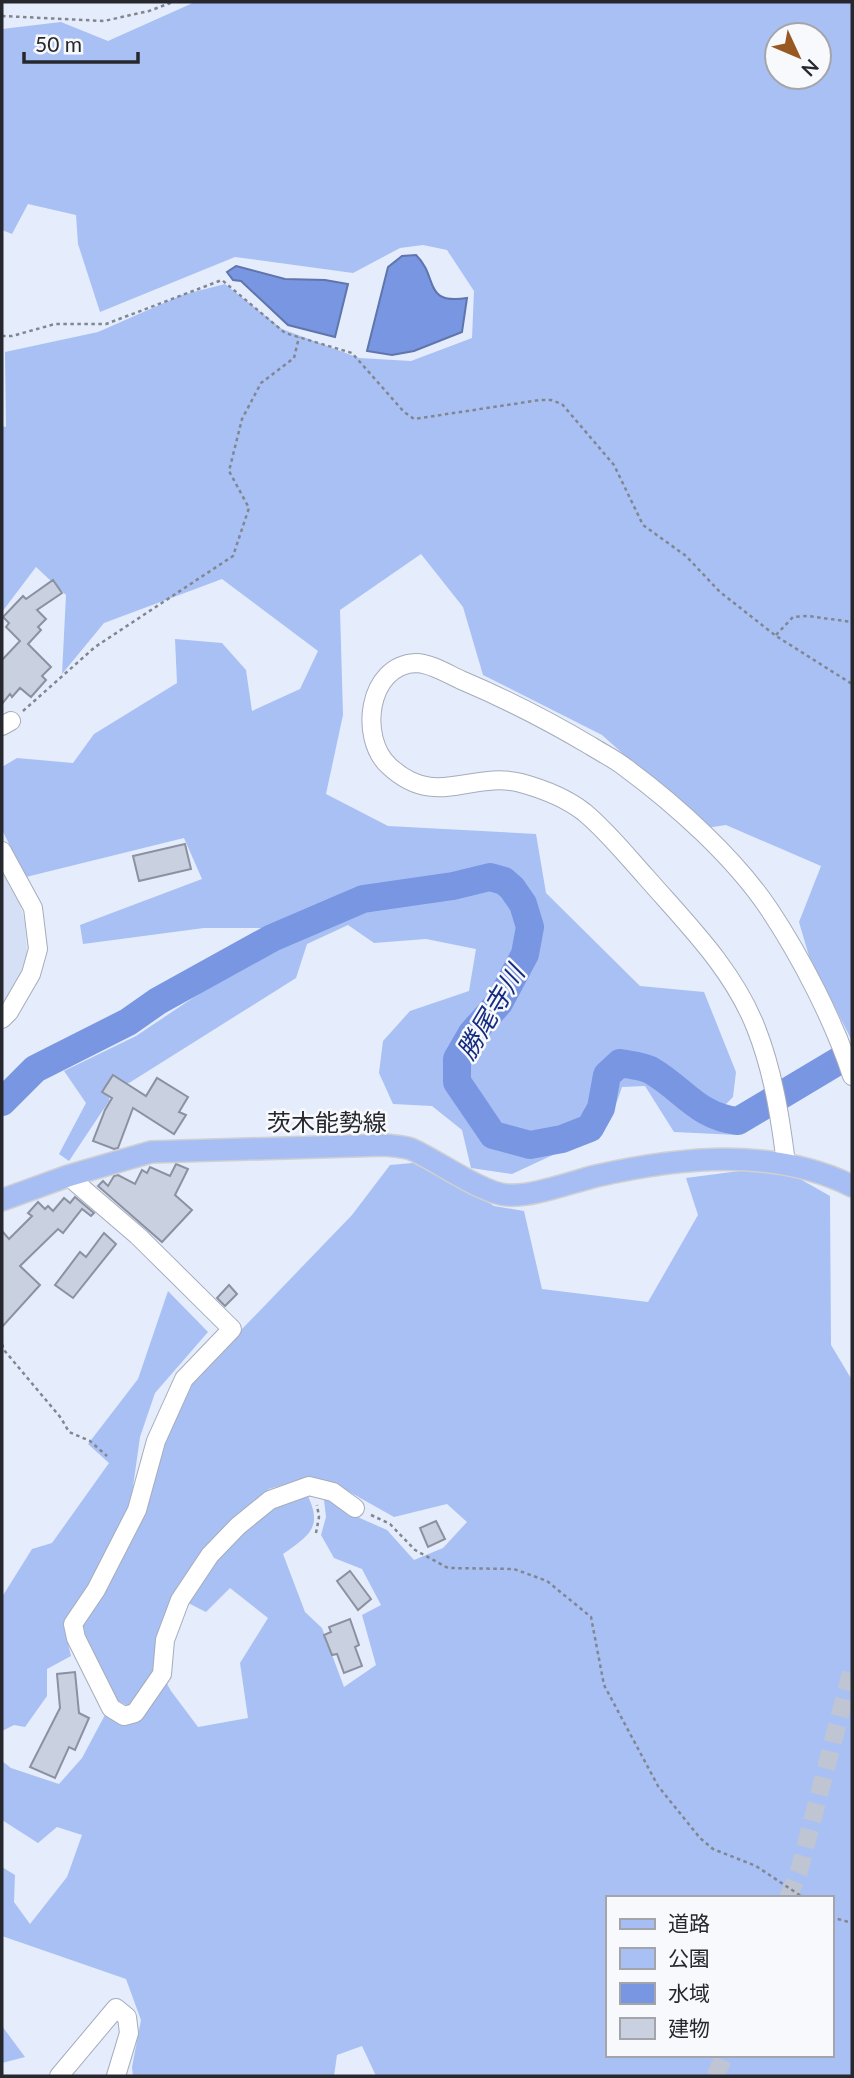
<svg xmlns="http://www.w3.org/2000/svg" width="854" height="2078" font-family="Lato,'Noto Sans JP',sans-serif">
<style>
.built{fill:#d5e0f6}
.green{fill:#a9c0f4;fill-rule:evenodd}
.water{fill:#7896e1;stroke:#5f75ab;stroke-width:2}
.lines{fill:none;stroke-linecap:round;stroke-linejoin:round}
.river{stroke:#7896e1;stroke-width:28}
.building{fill:#c9d0df;stroke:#8b91a0;stroke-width:2}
.minor-tunnel{stroke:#bfc5d3;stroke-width:18;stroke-dasharray:18 9;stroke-linecap:butt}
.minor-casing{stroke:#a5acbb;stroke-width:20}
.major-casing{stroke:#cfd0d1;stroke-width:24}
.path{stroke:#818691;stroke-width:2.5;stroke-dasharray:3.5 3.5;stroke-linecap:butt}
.minor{stroke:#fff;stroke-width:18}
.major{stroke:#a7bef5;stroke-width:21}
.labels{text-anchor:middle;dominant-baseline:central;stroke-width:5;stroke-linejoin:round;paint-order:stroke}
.street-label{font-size:24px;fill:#26282e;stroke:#f8f9fc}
.water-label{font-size:26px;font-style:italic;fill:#152c82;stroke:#f8f9fc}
</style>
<rect width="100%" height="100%" fill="#e5ecfc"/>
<path class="built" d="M2,854L16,888L25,923L27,955L16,985L2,1005Z"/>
<path class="green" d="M195,2H852V1041L809,956L799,922L821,866L726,825L706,828L602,735L483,675L463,607L421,554L340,610L343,715L326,794L388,826L536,834L546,893L640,986L704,992L736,1072L733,1097L719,1111L688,1091L655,1063L620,1056L602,1071L594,1104L586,1123L559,1134L530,1140L498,1127L465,1080L464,1060L504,1006L531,957L537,926L527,901L518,885L509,878L492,871L366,888L262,928H204L83,944L80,925L202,879L184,838L26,877L2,830V767L17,758L73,763L94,734L177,683L175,639L222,643L246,670L252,711L300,689L318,651L222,579L104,623L62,674L66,595L36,567L2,612V426L6,427L5,352L98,332L182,295L225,284L282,329L359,358L411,361L472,338L474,291L447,250L423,245L400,248L353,273L235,257L100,312L78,244L76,215L28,204L12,234L2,230V29L61,22L108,41ZM777,35H819V77H777Z
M487,883L500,886L507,891L517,906L525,926L519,953L497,999L469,1030L453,1057V1082L490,1136L530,1149L564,1144L557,1153L512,1174L471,1168L462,1130L432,1106L393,1104L379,1073L383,1041L410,1011L469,991L476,949L426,939L374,943L348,925L307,944L296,978L129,1083L111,1084L109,1101L69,1161L59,1154L86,1103L64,1071L136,1036L272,945L364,904L451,891Z
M622,1071L649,1076L679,1101L717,1123L738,1126V1135L674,1132L645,1086L622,1087L614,1110L608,1104L611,1078Z
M424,1162L494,1206L524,1211L542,1289L648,1302L698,1215L686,1178L777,1166L830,1196L831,1345L852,1380V2076H376L362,2046L337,2055L334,2076H133L132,2067L141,2020L126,1979L2,1936V1867L15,1875L14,1902L30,1924L67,1877L82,1835L57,1827L38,1843L2,1820V1761L11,1768L59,1784L82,1758L106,1713L123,1722L165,1680L171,1691L198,1727L248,1718L240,1663L268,1618L230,1588L206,1612L188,1603L214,1559L273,1505L306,1492C324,1527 310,1535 283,1554L305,1612L322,1628L344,1687L376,1665L362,1615L381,1605L362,1569L334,1558L321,1535L326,1517L324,1500L330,1499L353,1515L387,1530L414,1560L443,1548L467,1522L447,1504L394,1517L339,1486L310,1477L269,1489L235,1518L205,1550L171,1598L156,1639L155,1673L128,1706L116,1700L82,1633V1623L161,1443L192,1381L352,1215L390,1165ZM607,1898H831V2055H607Z
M168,1291L208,1332L155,1393L140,1437L130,1508L90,1584L64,1626L71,1656L47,1669V1696L25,1727L14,1725L2,1731V1597L32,1549L52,1543L109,1463L88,1444L138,1379Z
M2,2026L25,2057L2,2063Z"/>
<path class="water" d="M416,255C439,277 422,305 467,298L462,332L414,351L392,355L367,351L388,267L402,256Z
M236,266L285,279L325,280L348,284L335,337L288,325L241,281L233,280L227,272Z"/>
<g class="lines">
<path class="river" d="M2,1102L35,1069L128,1022L158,1001L272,938L363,899L453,886L490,877L504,881L512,888L523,904L530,927L525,954L499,1003L472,1033L457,1059V1082L470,1101L493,1135L530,1145L562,1139L590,1128L601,1108L607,1075L620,1063C630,1065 644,1066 652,1071C683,1089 698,1117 738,1121L840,1060L852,1063"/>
</g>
<path class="building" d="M53,580L62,593L37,610L46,619L38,627L41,630L28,644L51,667L42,676L46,680L31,697L20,688L12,697L10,694L2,704V660L20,641L6,627L9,623L3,617L23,596L26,599Z
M185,844L191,869L139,881L133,856Z
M113,1075L146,1096L157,1078L188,1097L179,1112L186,1115L174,1134L133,1108L118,1148L114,1149L93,1141L105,1110L112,1098L102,1092Z
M176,1164L188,1169L175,1195L192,1210L162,1242L98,1186L103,1181L108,1186L114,1176L118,1175L135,1184L142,1170L147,1173L150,1167L170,1176Z
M75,1197L94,1213L91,1216L82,1209L63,1233L58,1229L20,1266L40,1285L2,1327V1231L9,1239L32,1216L28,1213L38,1202L45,1209L48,1206L53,1211L64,1198L70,1203Z
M104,1233L116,1244L73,1298L55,1285L80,1252L86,1257Z
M229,1285L237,1294L225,1306L217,1298Z
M436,1521L445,1539L428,1547L420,1528Z
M350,1571L371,1599L358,1610L337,1581Z
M350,1619L359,1645L355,1647L362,1666L344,1673L337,1654L332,1655L324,1635L331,1632L329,1627Z
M75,1672L79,1713L89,1718L75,1750L69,1747L55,1778L30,1767L60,1708L57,1674Z"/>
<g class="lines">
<path class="minor-tunnel" d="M788,1898L799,1871L852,1669
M715,2076L725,2055"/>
<defs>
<path id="minor" d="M2,726L11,721
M2,851L33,908L38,949L31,974L9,1012L2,1019
M786,1163C780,1116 773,1071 756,1028C733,969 687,924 646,877C626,855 607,831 584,812C566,798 543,789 521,783C471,770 436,810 389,766C359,739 367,665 416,663C430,663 448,674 461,680C506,699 549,721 591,746C602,753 615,759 626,768C676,805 734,857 769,909C801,957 834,1021 852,1076
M68,1176L138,1236L232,1329L184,1379L156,1441L137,1510L96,1590L73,1624L76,1638L111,1708L124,1716L135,1713L162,1674L165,1640L180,1600L210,1555L238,1526L270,1500L309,1486L333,1492L355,1508
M59,2076L116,2008L127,2017L129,2033L116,2076"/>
<path id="major" d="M2,1200L68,1176L151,1152L385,1145C393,1146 403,1146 411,1149C436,1160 483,1194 507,1195C533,1197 571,1182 596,1176C680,1157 773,1147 852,1186"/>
</defs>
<use href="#minor" class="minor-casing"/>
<use href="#major" class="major-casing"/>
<path class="path" d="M2,16L104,21L149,11L173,2
M2,336H12L55,324H106L222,280L285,333L352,353L404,412L414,419L540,400H551L562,404L614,465L643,525L686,556L720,592L776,636L852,684
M776,635L793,617L808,616L852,622
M23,711L95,647L233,556L249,508L229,471L242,419L261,383L294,358L299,337
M2,1344L4,1350L61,1418L69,1432L90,1441L107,1456
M371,1515L390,1524L415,1550L448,1568L514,1569L547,1581L591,1617L604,1685L658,1786L700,1838L713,1849L756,1866L804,1898
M316,1533L319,1517L317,1505
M831,1917L852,1923"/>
<use href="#minor" class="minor"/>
<use href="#major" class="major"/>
</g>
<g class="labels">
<g class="street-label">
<text x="327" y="1121">茨木能勢線</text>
</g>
<g class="water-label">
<text transform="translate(490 1012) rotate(-59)">勝尾寺川</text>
</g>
</g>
<rect width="854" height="2078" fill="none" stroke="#26282e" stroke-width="7"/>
<rect x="606" y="1896" width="228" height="161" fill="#f8f9fc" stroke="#a4a5aa" stroke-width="2"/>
<rect x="620" y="1919" width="35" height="10" fill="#a7bef5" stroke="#a4a5aa" stroke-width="2"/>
<text x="668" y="1931" font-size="21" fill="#26282e">道路</text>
<rect x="620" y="1948" width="35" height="21" fill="#a9c0f4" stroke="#a4a5aa" stroke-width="2"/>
<text x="668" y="1966" font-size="21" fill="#26282e">公園</text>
<rect x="620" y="1983" width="35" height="21" fill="#7896e1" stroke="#a4a5aa" stroke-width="2"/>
<text x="668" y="2001" font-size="21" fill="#26282e">水域</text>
<rect x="620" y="2018" width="35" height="21" fill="#c9d0df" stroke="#a4a5aa" stroke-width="2"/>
<text x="668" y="2036" font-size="21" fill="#26282e">建物</text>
<g transform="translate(798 56) rotate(134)"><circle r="33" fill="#f8f9fc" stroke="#a4a5aa" stroke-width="2"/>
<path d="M0-5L12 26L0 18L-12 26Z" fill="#985822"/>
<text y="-10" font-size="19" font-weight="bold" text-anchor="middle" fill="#26282e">N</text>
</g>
<path d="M24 52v10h114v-10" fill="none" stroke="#26282e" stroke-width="3.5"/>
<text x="35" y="52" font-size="21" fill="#26282e" stroke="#f8f9fc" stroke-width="5" paint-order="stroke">50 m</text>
</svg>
